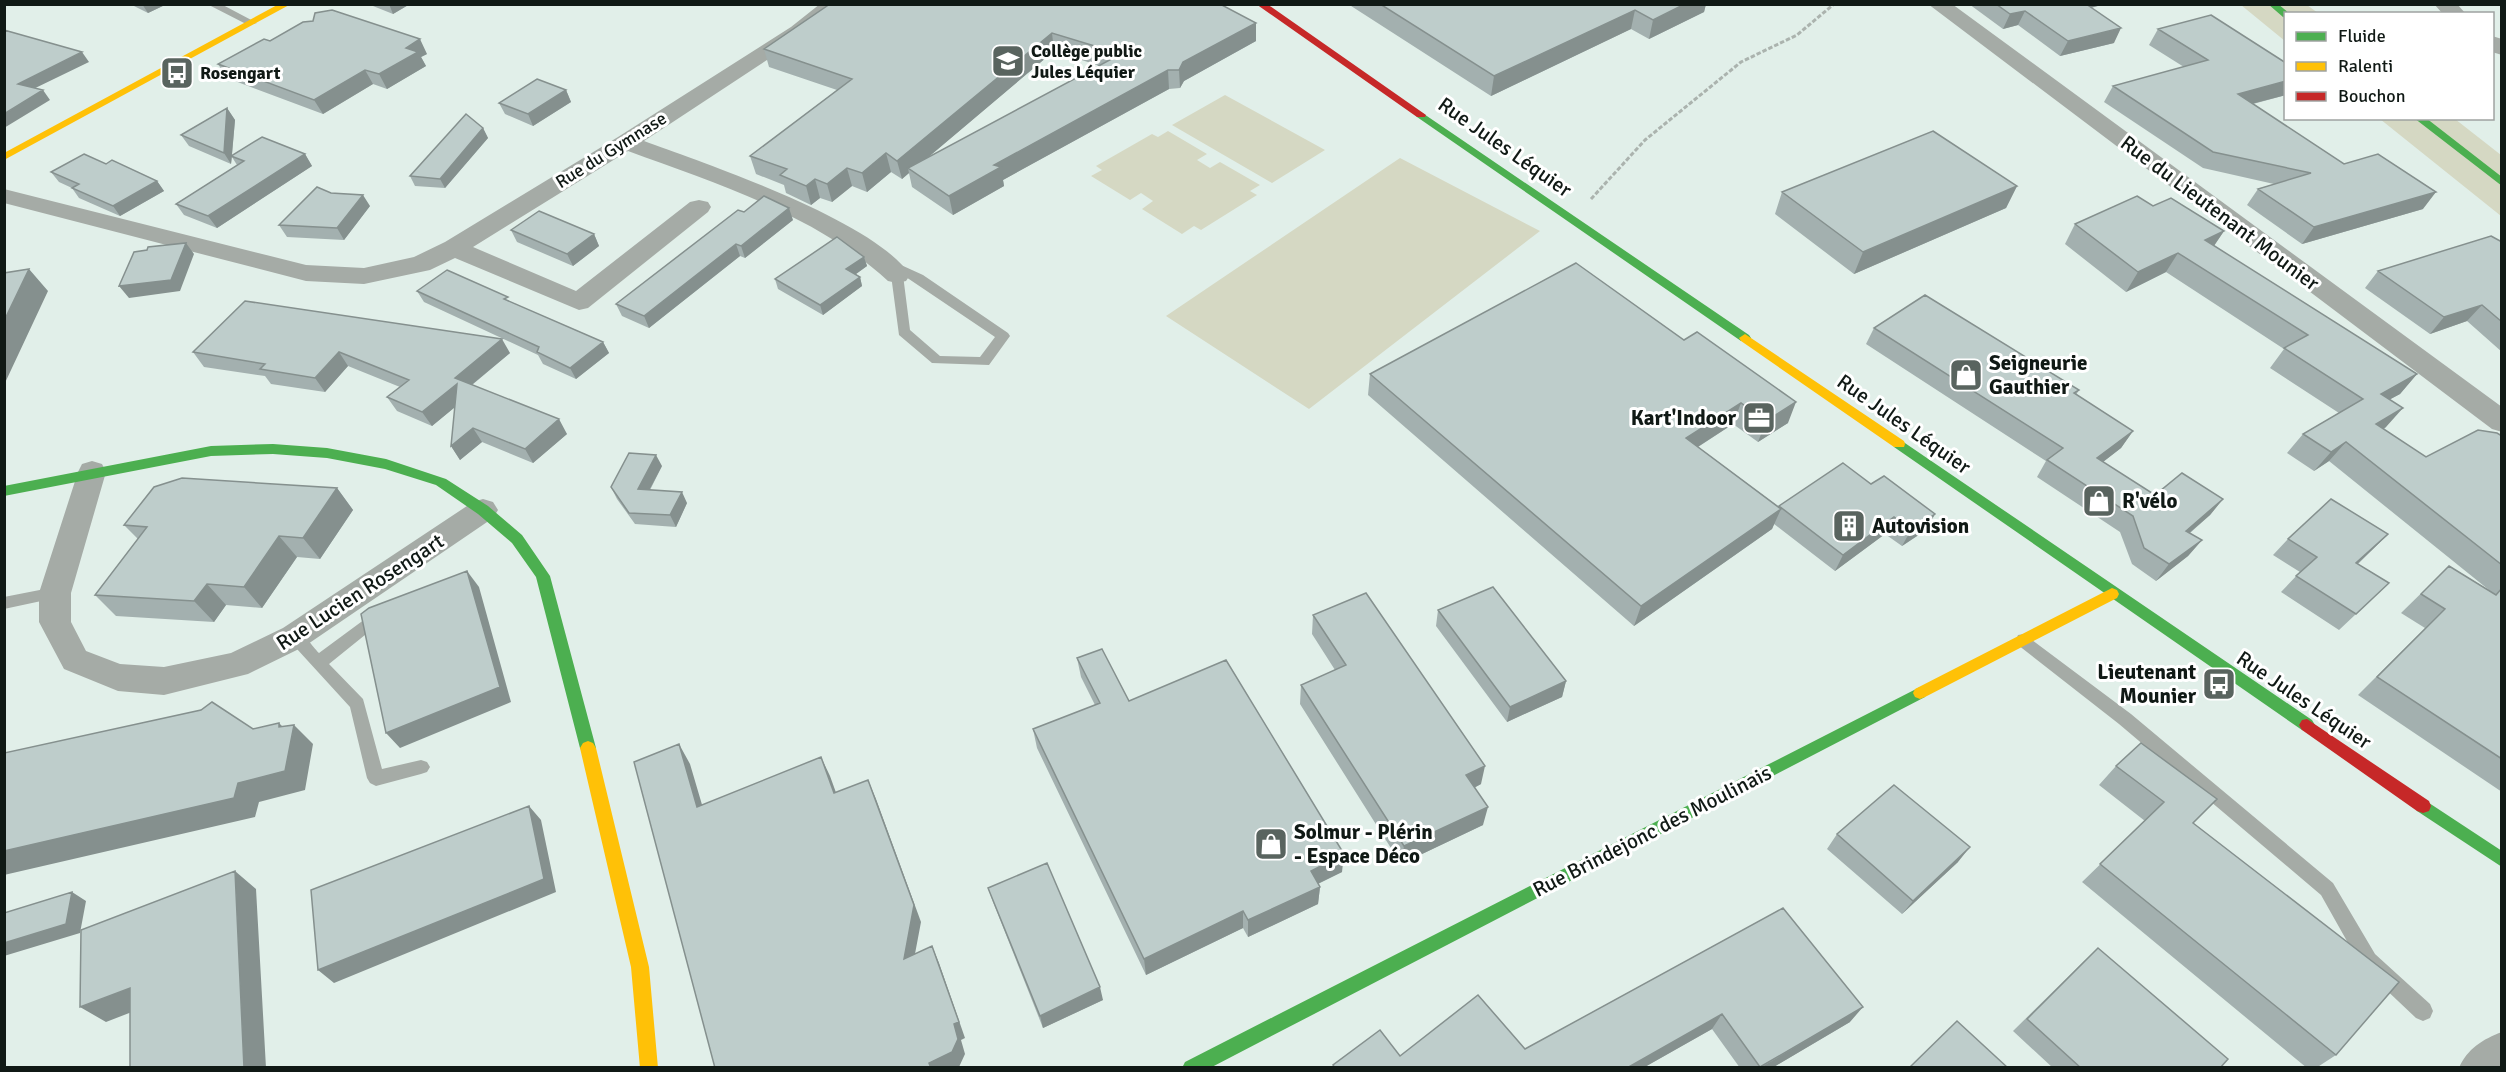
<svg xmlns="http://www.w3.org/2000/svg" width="2506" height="1072" font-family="Signika,sans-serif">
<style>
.green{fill:#d5d8c3}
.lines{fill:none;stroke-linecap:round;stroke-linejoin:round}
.path{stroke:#abb3ae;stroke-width:3;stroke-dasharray:4.5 2;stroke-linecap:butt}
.lane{fill:#a5aba6;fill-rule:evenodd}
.street{fill:#a5aba6;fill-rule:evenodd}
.fast{fill:#4caf50;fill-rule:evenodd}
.slow{fill:#ffc107;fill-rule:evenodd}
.jam{fill:#c62828;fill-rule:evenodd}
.wall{fill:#a3b0af;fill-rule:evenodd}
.shaded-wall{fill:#85908e}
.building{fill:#becdcb;stroke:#85908e;stroke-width:1.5}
.labels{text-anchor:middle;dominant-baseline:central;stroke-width:6;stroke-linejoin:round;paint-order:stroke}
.far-poi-label{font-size:18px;font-weight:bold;fill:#101915;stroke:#fff;text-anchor:start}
.far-street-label{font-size:18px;fill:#101915;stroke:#fff}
.street-label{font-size:21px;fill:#101915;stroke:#fff}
.poi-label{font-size:21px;font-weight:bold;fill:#101915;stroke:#fff;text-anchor:start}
</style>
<rect width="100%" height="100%" fill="#e1efe9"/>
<path class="green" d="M2241,5H2307L2318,13L2286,14L2285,41Z
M1225,95L1325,150L1272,183L1172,125Z
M2380,119H2455L2501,155V216Z
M1168,131L1207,154L1197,160L1210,168L1220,162L1260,185L1250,191L1257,195L1201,230L1194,226L1182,234L1142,209L1153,201L1141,193L1130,200L1091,176L1102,170L1096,166L1152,134L1158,137Z
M1400,158L1540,231L1309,409L1166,316Z"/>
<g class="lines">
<path class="path" d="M1591,199L1645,140L1741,62L1797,35L1834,4"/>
<path class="lane" d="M207,4H221L257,23L248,25Z
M890,260L923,275L1008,333L1010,336L989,365L932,363L899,335L891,275L895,271L884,264ZM903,275L995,337L980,357L940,356L910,330Z
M55,587L60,589L63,593L60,597L4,609V597Z
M380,608L386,610L388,614L386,618L329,664L363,699L382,769L421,760L427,762L430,767L427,772L421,774L376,786L370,783L367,778L350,707L286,637L288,632C302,628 311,645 319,653Z
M2024,634L2131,714L2333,883L2375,954L2430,1004L2433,1011L2430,1018L2423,1021L2416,1018L2361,966L2321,895L2119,724L2018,645L2016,640L2018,635Z"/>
<path class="street" d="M820,4H844L805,35L644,141C707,164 875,221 910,275L906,281L897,283L888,281C816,215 718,184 628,151L473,247L576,291L690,202L699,200L708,202L711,207L708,212L588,308L579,310L455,258L430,270L364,284L306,281L4,203V189L306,265L364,268L414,257L445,242L618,137L791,27Z
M1928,4H1952L2502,407V432L2492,429Z
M2434,4H2457L2466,14H2443Z
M2492,36L2502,39V55L2492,52Z
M92,461L102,464L106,472L71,593V622L86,651L120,664L164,667L231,653L283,628L473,502L483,499L493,502L498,510L493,518L305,646L248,674L164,695L118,691L64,669L39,622V593L78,472L82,464Z
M2502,1032V1068H2459C2467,1049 2483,1039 2502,1032Z"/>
<path class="fast" d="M2268,4H2278L2290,14H2286V18L2283,17Z
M1421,112L1749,335L1751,338L1749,341H1741L1417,117L1416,115Z
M2414,118H2426L2502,177V186Z
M1899,439L2312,720L2315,725L2312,730L2307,731L2302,730L1894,447L1893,444Z
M273,444L327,448L386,459L446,479L488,506L522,535L550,576L596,748L593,753L588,755L583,753L580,748L536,577L512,543L478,514L436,485L385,469L327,458L273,454L211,456L4,496V486L211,446Z
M1920,687L1925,689L1927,693L1925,697L1210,1068H1182L1185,1062Z
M2423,799L2502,851V867L2417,811L2415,806L2417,801Z"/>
<path class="slow" d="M279,4H291L4,160V153Z
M1745,334L1904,441L1905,444L1904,447H1894L1741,341L1739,338Z
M2112,588L2117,590L2119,594L2117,598L1925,697L1920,699L1915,697L1913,693L1915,689Z
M588,741L593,743L596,748L649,967L658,1068H640L631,967L580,748L583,743Z"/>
<path class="jam" d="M1256,4H1267L1426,115L1425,117H1417Z
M2307,719L2429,801L2431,806L2429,811L2423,813L2417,811L2302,730L2299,725L2302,720Z"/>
</g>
<path class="wall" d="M130,4H167L148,13Z
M368,4H410L393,14Z
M830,4L1256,23V41L1184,81L1180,88L1169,89L1003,180L1004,186L953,215L912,187L909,173L902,179L891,172L867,192L852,186L832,202L820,198L811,205L786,193L784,185L756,174L750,156L837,90L769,67L764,49ZM1054,51L1100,66L927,158Z
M1348,4H1706L1704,12L1649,39L1631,29L1491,96Z
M1969,4H2105L2091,8L2114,43L2060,56L2018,25L2003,29Z
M313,21L427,54L421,57L426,66L387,89L373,84L323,114L227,78L218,64Z
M2158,29L2286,63V95L2253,104L2344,164L2423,209L2302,244L2247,205L2258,189L2274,184L2203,168L2104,102L2113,86L2184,67L2149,45Z
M566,90L571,102L533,126L505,114L499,103Z
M227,108L235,120L232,155L305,154L312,166L217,228L184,215L176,204L237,165L232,157L231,164L189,146L181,135Z
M483,128L488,138L445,188L415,186L410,176Z
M106,164L157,181L164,191L120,216L79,198L72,188L59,182L51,172Z
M2017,186L2006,208L1854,274L1775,214L1782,192Z
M370,206L344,240L287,237L279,225Z
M2153,206L2224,231L2214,246L2417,374L2400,394L2390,399L2386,427L2384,429L2426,457L2502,436V792L2358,695L2425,628L2401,613L2449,566L2489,590L2329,461L2314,471L2287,453L2303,434L2339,413L2270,368L2284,349L2166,272L2126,292L2065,244L2075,224Z
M744,212L793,220L745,258L740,256L649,328L622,316L616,304Z
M511,230L594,234L599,246L573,266L517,242Z
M2502,242V352L2467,321L2430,334L2365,288L2378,271Z
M864,257L867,266L856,274L860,277L862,286L823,315L778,289L775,279Z
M1576,263L1788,423L1758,442L1733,424L1698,447L1779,507L1871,484L1935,514L1926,530L1902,546L1885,534L1835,571L1774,524L1772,529L1634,626L1368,395L1370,374Z
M417,291L511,302L603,342L609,353L576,379L543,364L538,355L424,302Z
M245,301L510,353L472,385L567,434L533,463L482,442L460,460L451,446L455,407L432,426L397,411L387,397L400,387L348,366L325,392L271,384L265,376L204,367L193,352Z
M1874,328L2079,390L2076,395L2133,431L2121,448L2103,462L2155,495L2223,499L2210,515L2190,533L2202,540L2188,556L2156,581L2132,564L2120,532L2037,477L2046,461L1866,344Z
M662,466L650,490L687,503L676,527L635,524L617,499L611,487Z
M337,488L353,510L320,559L297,557L262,608L226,605L214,622L116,616L95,595L138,539L124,525Z
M2388,534L2358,564L2389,583L2339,630L2281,592L2300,572L2273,555L2288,539Z
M1438,610L1566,681L1562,697L1507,722L1436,626Z
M1313,615L1481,784L1474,788L1483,825L1401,864L1300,704L1301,685L1335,670L1312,634Z
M1077,658L1129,701L1342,872L1318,884L1320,887L1318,904L1248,937L1243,928L1146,975L1037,748L1033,729L1095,705L1081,677Z
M2116,766L2193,823L2336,1055L2316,1068H2307L2082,882L2145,821L2099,785Z
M1837,834L1958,862L1902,914L1827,849Z
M988,888L1103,1000L1043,1028L993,902Z
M1783,908L1850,1022L1772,1068H1740L1712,1029L1643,1068H1333V1065L1400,1056L1525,1049Z
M2098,948L2220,1068H2053L2013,1031L2084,961Z"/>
<path class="shaded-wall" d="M142,4H167L148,13Z
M389,4H410L393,14Z
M1685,4H1706L1704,12L1649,39L1653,20Z
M2074,4H2105L2070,13Z
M1635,10L1631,29L1491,96L1494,76Z
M2025,11L2018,25L2003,29L2010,14Z
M1256,23V41L1184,81L1180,88L1179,70L1183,62Z
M2121,28L2114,43L2060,56L2068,41Z
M1052,33L1054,51L912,171L908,168L909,173L902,179L897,161Z
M420,39L427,54L421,57L426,66L387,89L379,74L406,48Z
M82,52L89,62L25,93L18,84Z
M365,70L373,84L323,114L314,100Z
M1168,70L1169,89L1003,180L1004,186L953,215L949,196L994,165Z
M2286,81V95L2228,110L2238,94Z
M43,90L50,100L4,128V114Z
M566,90L571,102L533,126L528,114Z
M227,108L235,120L231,164L224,153Z
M483,128L488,138L445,188L440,179Z
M886,153L891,172L867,192L862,173Z
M305,154L312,166L217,228L208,216Z
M847,168L852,186L832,202L827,184Z
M815,179L820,198L811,205L806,186Z
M157,181L164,191L120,216L113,206Z
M2017,186L2006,208L1854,274L1863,252Z
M2436,192L2423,209L2302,244L2314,227Z
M363,195L370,206L344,240L337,228Z
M789,208L793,220L745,258L741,246Z
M2224,231L2211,250L2205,240Z
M594,234L599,246L573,266L567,254Z
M186,243L194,254L180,291L129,298L119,286Z
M736,244L740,256L649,328L644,316Z
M2178,253L2166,272L2126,292L2138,272Z
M864,257L867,266L849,279L846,269Z
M29,269L48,291L4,385V321Z
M860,277L862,286L823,315L820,305Z
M2482,305L2467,321L2430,334L2444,317Z
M502,339L510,353L463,392L455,378Z
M603,342L609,353L576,379L570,368Z
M339,352L348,366L325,392L315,378Z
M2417,374L2400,394L2365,413L2381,394Z
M457,384L466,398L432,426L422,412Z
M1796,402L1788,423L1758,442L1766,421Z
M1741,403L1733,424L1679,459L1686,438Z
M2403,408L2386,427L2359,443L2376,424Z
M559,419L567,434L533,463L525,449Z
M473,428L482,442L460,460L451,446Z
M2133,431L2121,448L2086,475L2097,458Z
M2346,442L2329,461L2314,471L2331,452Z
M656,455L662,466L644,500L638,489Z
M337,488L353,510L320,559L303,538Z
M682,492L687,503L676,527L670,515Z
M2223,499L2210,515L2173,547L2186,531Z
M1781,509L1772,529L1634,626L1641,606Z
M1935,514L1926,530L1902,546L1911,530Z
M1894,517L1885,534L1835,571L1843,555Z
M2388,534L2372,550L2341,579L2356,563Z
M279,536L297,557L262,608L244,587Z
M2202,540L2188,556L2156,581L2169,564Z
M467,571L479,587L511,702L400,748L386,733Z
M207,584L226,605L214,622L194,601Z
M1566,681L1562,697L1507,722L1510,707Z
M279,723L292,736L294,725L313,744L305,790L259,802L255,817L4,875V851L279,727Z
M679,744L690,764L708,825L697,807Z
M821,757L830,776L843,812L834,793Z
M1485,766L1481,784L1462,794L1466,775Z
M868,780L876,799L921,922L911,975L904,959Z
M529,806L541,820L556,892L334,983L318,970Z
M1488,807L1483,825L1401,864L1404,846Z
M1970,847L1958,862L1902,914L1913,901Z
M1344,854L1342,872L1309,888L1311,871Z
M235,871L256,889L266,1068H244Z
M1320,887L1318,904L1248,937V920Z
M72,892L86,901L80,933L4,956V943Z
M1243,911V928L1146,975L1144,959Z
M932,946L939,963L965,1038L961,1040L965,1054L959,1067L931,1068L929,1063L954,1024Z
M1100,987L1103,1000L1043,1028L1040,1016Z
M130,988L155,1003L106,1022L80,1007Z
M1863,1007L1850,1022L1772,1068H1760Z
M1722,1014L1712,1029L1643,1068H1627Z"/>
<path class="building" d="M830,4H1220L1256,23L1183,62L1179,70H1168L994,165L1001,167L949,196L908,168L1121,54L1052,33L897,161L886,153L862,173L847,168L827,184L815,179L806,186L780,175L787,169L750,156L852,79L764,49Z
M1380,4H1685L1653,20L1635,10L1494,76Z
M1996,4H2086L2121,28L2068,41L2025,11L2010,14Z
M332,10L420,39L406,48L418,52L379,74L365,70L314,100L218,64L264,39L270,41L303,22L313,21L315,13Z
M2211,15L2286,63V81L2238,94L2344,164L2378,154L2436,192L2314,227L2258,189L2311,173L2213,152L2113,86L2208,60L2158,29Z
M4,30L82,52L18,84L43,90L4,114Z
M537,79L566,90L528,114L499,103Z
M227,108L224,153L181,135Z
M466,114L483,128L440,179L410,176Z
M1933,131L2017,186L1863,252L1782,192Z
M262,137L305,154L208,216L176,204L244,161L231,156Z
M84,154L106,164L112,160L157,181L113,206L72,188L79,184L51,172Z
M317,187L331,193L363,195L337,228L279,225Z
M764,196L789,208L741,246L736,244L644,316L616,304L738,210L744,212Z
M2137,196L2153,206L2171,198L2224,231L2205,240L2417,374L2381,394L2403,408L2376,424L2426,457L2478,430L2497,433L2502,436V565L2346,442L2331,452L2303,434L2363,399L2284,348L2308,335L2178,253L2138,272L2075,224Z
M539,211L594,234L567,254L511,230Z
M2491,236L2502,242V322L2482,305L2444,317L2378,271Z
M837,237L864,257L846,269L860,277L820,305L775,279Z
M186,243L171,280L119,286L134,252L147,250L148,247Z
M1576,263L1684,340L1697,332L1796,402L1766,421L1741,403L1686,438L1781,509L1641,606L1370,374Z
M29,269L4,321V273Z
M447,270L508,297L504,299L603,342L570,368L537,352L539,347L417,291Z
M1925,295L2079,390L2074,393L2133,431L2097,458L2155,495L2182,473L2223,499L2186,531L2202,540L2169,564L2144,548L2133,516L2047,460L2063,448L1874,328Z
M245,301L502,339L455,378L559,419L525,449L473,428L451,446L457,384L422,412L387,397L409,380L339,352L315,378L260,369L265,364L193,352Z
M629,453L656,455L638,489L682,492L670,515L629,513L611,487Z
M1843,463L1871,484L1884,476L1935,514L1911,530L1894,517L1843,555L1779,506Z
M182,478L337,488L303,538L279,536L244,587L207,584L194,601L95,595L147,527L124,525L154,487Z
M2331,499L2388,534L2356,563L2389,583L2356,614L2296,576L2317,557L2288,539Z
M2449,566L2496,595L2502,588V759L2377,677L2445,609L2421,594Z
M467,571L500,687L386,733L361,614L369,608Z
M1493,587L1566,681L1510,707L1438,610Z
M1366,593L1485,766L1466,775L1488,807L1404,846L1301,685L1346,665L1313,615Z
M1102,649L1129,701L1226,660L1344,854L1311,871L1320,887L1248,920L1243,911L1144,959L1033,729L1100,703L1077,658Z
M212,702L253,729L279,723V727L294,725L285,771L238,783L234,798L4,851V753L201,710Z
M2141,743L2217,799L2193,823L2399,982L2336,1055L2100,864L2164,802L2116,766Z
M679,744L697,807L821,757L834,793L868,780L914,905L904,959L932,946L959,1022L954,1024L958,1039L952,1052L929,1063L931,1068H715L634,762Z
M1894,785L1970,847L1913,901L1837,834Z
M529,806L544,879L318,970L311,890Z
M1047,863L1100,987L1040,1016L988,888Z
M235,871L244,1068H130V988L80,1007L81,930Z
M72,892L66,924L4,943V913Z
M1783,908L1863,1007L1760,1067L1722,1014L1627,1068H1335L1333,1065L1380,1030L1400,1056L1478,995L1525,1049Z
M2098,948L2228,1059L2220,1068H2081L2027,1019Z
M1957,1021L2008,1068H1909Z"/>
<defs>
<symbol id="school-square" viewBox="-11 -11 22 22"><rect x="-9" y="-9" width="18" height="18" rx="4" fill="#59645f" stroke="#fff"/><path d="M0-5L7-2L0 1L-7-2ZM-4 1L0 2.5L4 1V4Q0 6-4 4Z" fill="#fff"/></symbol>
<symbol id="bus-square" viewBox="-11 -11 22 22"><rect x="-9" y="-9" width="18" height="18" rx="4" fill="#59645f" stroke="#fff"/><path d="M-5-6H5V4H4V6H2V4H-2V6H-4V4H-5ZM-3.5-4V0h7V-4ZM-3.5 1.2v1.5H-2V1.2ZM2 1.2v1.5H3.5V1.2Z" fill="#fff"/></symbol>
<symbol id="shop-square" viewBox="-11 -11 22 22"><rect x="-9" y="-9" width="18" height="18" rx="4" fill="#59645f" stroke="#fff"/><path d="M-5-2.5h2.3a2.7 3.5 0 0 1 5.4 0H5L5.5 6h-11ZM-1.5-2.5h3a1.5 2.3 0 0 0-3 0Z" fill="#fff"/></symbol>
<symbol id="office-square" viewBox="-11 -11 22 22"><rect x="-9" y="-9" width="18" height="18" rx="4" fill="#59645f" stroke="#fff"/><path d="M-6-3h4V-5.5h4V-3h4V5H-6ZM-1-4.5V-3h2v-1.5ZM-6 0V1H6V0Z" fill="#fff"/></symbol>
<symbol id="building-square" viewBox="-11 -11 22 22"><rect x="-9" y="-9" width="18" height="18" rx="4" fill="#59645f" stroke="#fff"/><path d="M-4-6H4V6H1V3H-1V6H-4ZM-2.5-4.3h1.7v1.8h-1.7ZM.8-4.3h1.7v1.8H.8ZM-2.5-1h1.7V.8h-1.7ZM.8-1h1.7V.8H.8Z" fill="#fff"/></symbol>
</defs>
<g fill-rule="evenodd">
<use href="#school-square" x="989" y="42" width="38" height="38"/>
<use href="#bus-square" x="158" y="54" width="38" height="38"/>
<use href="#shop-square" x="1947" y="356" width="38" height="38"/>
<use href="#office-square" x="1740" y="399" width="38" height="38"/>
<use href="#shop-square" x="2080" y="482" width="38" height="38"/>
<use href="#building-square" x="1830" y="507" width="38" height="38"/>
<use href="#bus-square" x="2200" y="665" width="38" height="38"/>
<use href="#shop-square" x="1252" y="825" width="38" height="38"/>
</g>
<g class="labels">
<g class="far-poi-label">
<text x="1031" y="51">Collège public<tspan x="1031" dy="21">Jules Léquier</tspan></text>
<text x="200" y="73">Rosengart</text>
</g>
<g class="far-street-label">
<text transform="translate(611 150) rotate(-32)">Rue du Gymnase</text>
</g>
<g class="street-label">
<text transform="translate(1505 147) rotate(35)">Rue Jules Léquier</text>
<text transform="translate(2220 213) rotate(37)">Rue du Lieutenant Mounier</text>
<text transform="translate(1904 424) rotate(35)">Rue Jules Léquier</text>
<text transform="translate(360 592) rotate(-33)">Rue Lucien Rosengart</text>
<text transform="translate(2304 700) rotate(34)">Rue Jules Léquier</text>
<text transform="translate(1652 831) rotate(-27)">Rue Brindejonc des Moulinais</text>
</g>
<g class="poi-label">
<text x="1989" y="363">Seigneurie<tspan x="1989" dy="24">Gauthier</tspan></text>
<text x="1736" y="418" text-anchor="end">Kart'Indoor</text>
<text x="2122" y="501">R'vélo</text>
<text x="1872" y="526">Autovision</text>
<text x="2196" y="672" text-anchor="end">Lieutenant<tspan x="2196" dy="24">Mounier</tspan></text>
<text x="1294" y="832">Solmur - Plérin<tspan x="1294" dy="24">- Espace Déco</tspan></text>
</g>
</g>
<rect width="2506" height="1072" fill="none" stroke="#101915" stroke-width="12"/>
<rect x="2284" y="12" width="210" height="108" fill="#ffffff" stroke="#9fa3a1" stroke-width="1.5"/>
<rect x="2296" y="32" width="30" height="9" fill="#4caf50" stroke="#9fa3a1" stroke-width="1.5"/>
<text x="2338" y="42" font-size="18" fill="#101915">Fluide</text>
<rect x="2296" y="62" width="30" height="9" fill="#ffc107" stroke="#9fa3a1" stroke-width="1.5"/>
<text x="2338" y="72" font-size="18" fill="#101915">Ralenti</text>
<rect x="2296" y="92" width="30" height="9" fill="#c62828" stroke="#9fa3a1" stroke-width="1.5"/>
<text x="2338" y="102" font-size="18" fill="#101915">Bouchon</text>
</svg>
